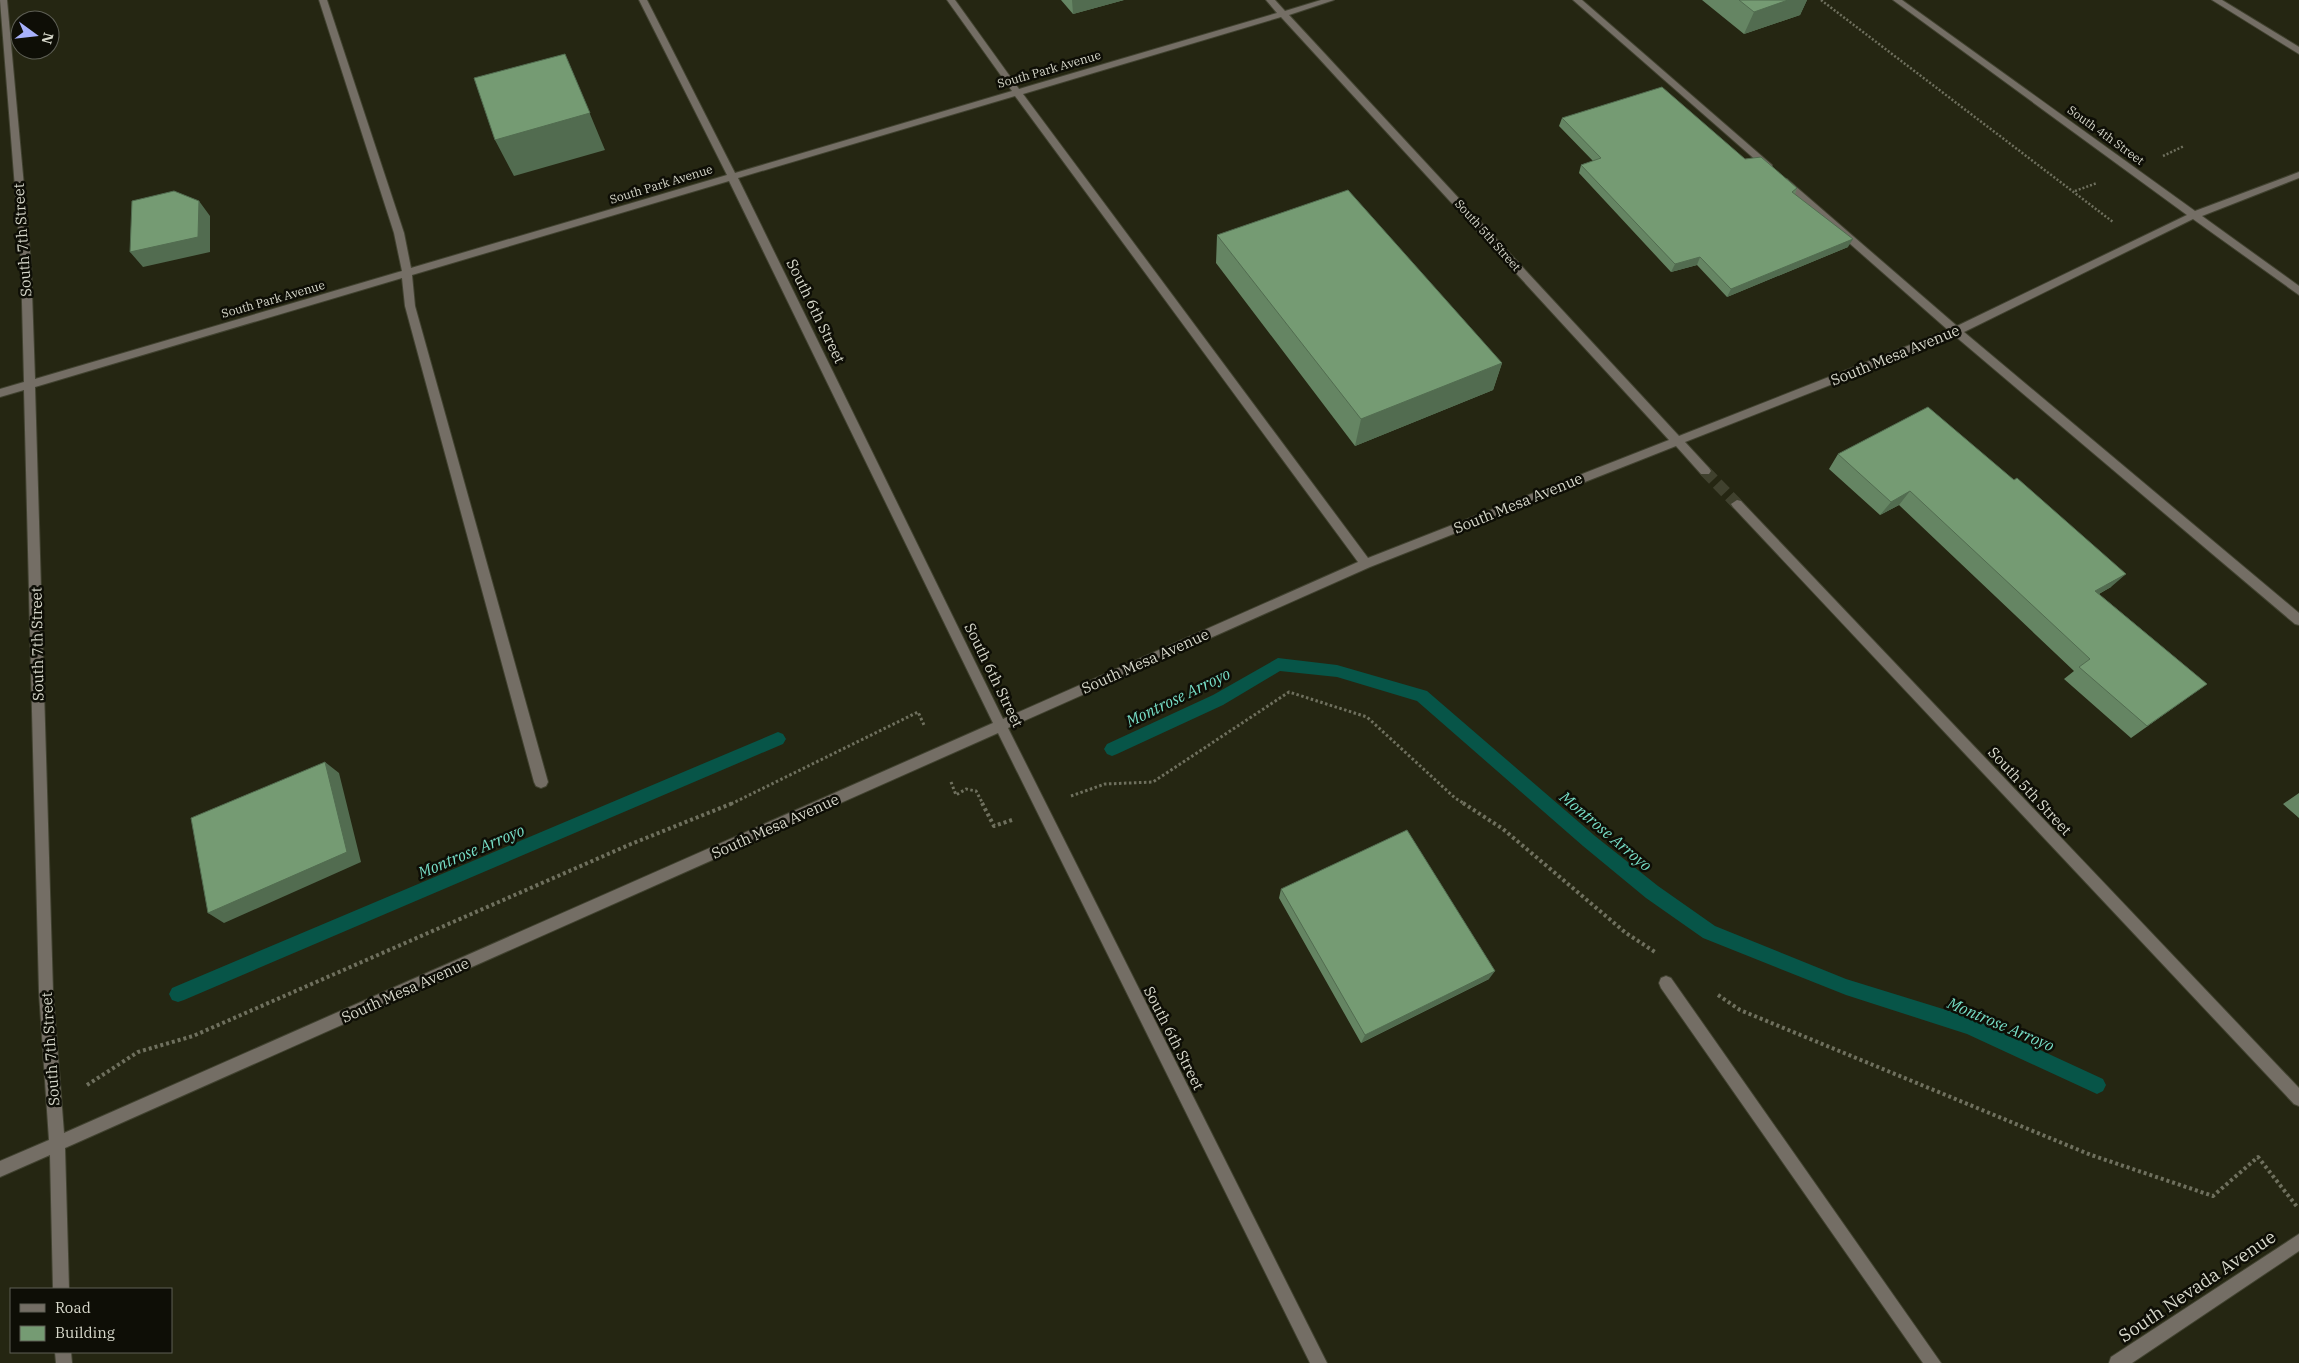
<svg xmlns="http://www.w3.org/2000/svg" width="2299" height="1363" font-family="'IBM Plex Serif',serif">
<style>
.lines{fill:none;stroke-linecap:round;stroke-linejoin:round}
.stream{fill:#075548;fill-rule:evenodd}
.minor-tunnel{stroke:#40412e;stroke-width:12;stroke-dasharray:12 5.5;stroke-linecap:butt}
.minor-casing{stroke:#414230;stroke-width:2}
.path-far2{stroke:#6f705e;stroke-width:2.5;stroke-dasharray:2 2;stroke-linecap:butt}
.path-far1{stroke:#6f705e;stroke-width:3;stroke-dasharray:2.5 2.5;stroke-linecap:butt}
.path{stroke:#6f705e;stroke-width:4;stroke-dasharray:3 3;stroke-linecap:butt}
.minor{fill:#746e65;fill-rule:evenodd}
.wall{fill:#658563}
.shaded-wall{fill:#526c50}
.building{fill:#759b73;stroke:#526c50}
.labels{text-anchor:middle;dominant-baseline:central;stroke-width:5;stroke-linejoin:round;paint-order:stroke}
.far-street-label{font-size:12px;fill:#d7d8cb;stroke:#0e0e06}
.street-label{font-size:15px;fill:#d7d8cb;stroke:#0e0e06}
.water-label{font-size:16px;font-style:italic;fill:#77dec7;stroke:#0e0e06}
.near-street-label{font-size:18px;fill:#d7d8cb;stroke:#0e0e06}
</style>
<rect width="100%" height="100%" fill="#252612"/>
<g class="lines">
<path class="stream" d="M1278,658L1337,665L1427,691L1595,836L1658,886L1715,926L1846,979L1969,1017L2103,1079L2106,1085L2103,1091L2097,1094L1967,1034L1846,995L1703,938L1646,898L1583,846L1417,701L1337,677L1280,671L1223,705L1117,754L1112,756L1107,754L1104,749L1107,744L1213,695Z
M778,732L783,734L786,739L783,744L184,1000L178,1002L172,1000L169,994L172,988Z"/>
<path class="minor-tunnel" d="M1705,471L1737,504"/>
<defs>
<path id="minor" d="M0,0H7L31,263L35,379L402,271L394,233L319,0H327L404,233L411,268L727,175L639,0H647L735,173L1012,91L947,0H955L1019,89L1277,13L1266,0H1275L1285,11L1321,0H1334L1289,15L1679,436L1948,330L1781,183V179H1787L1957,326L2187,215L1893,0H1902L2195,211L2299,172V178L2202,216L2299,286V295L2193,219L1964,332L2299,613V625L2295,624L1955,336L1685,442L1709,468L1711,471L1709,474H1701L1676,446L1370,567L1008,728L1327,1363H1310L998,733L65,1148L69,1289H53L50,1155L0,1177V1161L49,1140L39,992L24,390L0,397V389L24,382L21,263ZM1281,17L1669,440L1368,558L1023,94ZM1015,96L1358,562L1003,719L738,178ZM729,181L993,723L64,1133L53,992L35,387L402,278L405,306L534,782L536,786L541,788L546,786L548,782L415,306L412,275Z
M1573,0H1582L1772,165V169H1766Z
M2212,0H2222L2299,47V54Z
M1737,500L1741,501L2299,1088V1106L2294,1104L1733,507L1731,504Z
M1666,976L1671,978L1941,1363H1923L1661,988L1659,983L1661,978Z
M2299,1234V1251L2132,1363H2109L2111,1357Z
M55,1352H71L72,1363H56Z"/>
</defs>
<use href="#minor" class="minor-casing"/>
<path class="path-far2" d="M1821,0L2113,222
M2163,156L2184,146
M2075,191L2097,183"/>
<path class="path-far1" d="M951,782L956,795L966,789L976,791L983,804
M1071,796L1105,784L1153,782L1289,692L1367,717L1455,798L1465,804
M731,804L918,712L924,725"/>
<path class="path" d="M982,803L994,826L1012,820
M1463,803L1503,829L1626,933L1655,952
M1718,995L1740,1010L2091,1155L2213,1196L2258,1157L2298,1208
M87,1085L138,1052L193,1036L631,844L733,803"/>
<use href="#minor" class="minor"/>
</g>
<path class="wall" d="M1061,0H1124L1073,14Z
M1702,0H1807L1800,15L1744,34Z
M1562,118L1745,159L1797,188L1795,194L1848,247L1727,297L1697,265L1671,272L1579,173L1581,165L1593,161L1559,126Z
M1217,235L1502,363L1493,390L1355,446L1216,263Z
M1838,454L2111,587L2099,594L2207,684L2131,738L2064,679L2074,671L1899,505L1880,515L1829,469Z
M2299,793V818L2283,804Z
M1281,889L1489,979L1361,1043L1279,898Z"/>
<path class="shaded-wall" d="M1072,0H1124L1073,14Z
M1788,0H1807L1800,15L1744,34L1754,12Z
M565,54L605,150L514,176L495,140Z
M199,201L210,216V252L143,267L130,252Z
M1853,239L1848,247L1727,297L1731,289Z
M1700,257L1697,265L1671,272L1675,264Z
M1502,363L1493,390L1355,446L1361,419Z
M1910,491L1899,505L1880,515L1891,502Z
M2126,574L2111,587L2080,604L2095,591Z
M325,762L339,773L361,862L224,923L208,913Z
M1495,971L1489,979L1361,1043L1365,1035Z"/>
<path class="building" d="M1739,0H1788L1754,12Z
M565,54L590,113L495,140L474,78Z
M1662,87L1745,159L1761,157L1797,188L1792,192L1853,239L1731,289L1700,257L1675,264L1581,165L1601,158L1562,118Z
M1348,190L1502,363L1361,419L1217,235Z
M174,191L199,201L198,237L130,252L132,201Z
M1928,407L2014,480L2017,478L2126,574L2095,591L2207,684L2147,726L2079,667L2090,659L1910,491L1891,502L1838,454Z
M325,762L347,852L208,913L191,818Z
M1407,830L1495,971L1365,1035L1281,889Z"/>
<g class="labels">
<g class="far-street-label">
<text transform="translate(1049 69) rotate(-16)">South Park Avenue</text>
<text transform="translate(2106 135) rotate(36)">South 4th Street</text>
<text transform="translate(661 184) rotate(-17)">South Park Avenue</text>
<text transform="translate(1488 235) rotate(48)">South 5th Street</text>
<text transform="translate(273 299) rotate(-16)">South Park Avenue</text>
</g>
<g class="street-label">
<text transform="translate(22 240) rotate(-94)">South 7th Street</text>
<text transform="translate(816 311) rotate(64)">South 6th Street</text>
<text transform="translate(1895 355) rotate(-22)">South Mesa Avenue</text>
<text transform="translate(1518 503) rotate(-22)">South Mesa Avenue</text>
<text transform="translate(37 644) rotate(-91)">South 7th Street</text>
<text transform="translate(1145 661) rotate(-24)">South Mesa Avenue</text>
<text transform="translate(994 675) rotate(64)">South 6th Street</text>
<text transform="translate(2030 791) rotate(47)">South 5th Street</text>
<text transform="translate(775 826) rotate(-24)">South Mesa Avenue</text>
<text transform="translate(405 990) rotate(-24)">South Mesa Avenue</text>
<text transform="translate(1174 1038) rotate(63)">South 6th Street</text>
<text transform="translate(50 1049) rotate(-94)">South 7th Street</text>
</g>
<g class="water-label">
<text transform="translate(1178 697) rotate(-26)">Montrose Arroyo</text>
<text transform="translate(1606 831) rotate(40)">Montrose Arroyo</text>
<text transform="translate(471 851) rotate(-23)">Montrose Arroyo</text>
<text transform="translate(2001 1024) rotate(23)">Montrose Arroyo</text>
</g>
<g class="near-street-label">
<text transform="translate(2197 1286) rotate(-34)">South Nevada Avenue</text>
</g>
</g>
<rect x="10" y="1288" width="162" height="65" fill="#0e0e06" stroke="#5e5f55"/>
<rect x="20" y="1304" width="25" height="8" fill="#746e65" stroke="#5e5f55"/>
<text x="55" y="1313" font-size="15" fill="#d7d8cb">Road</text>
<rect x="20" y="1326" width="25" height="15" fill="#759b73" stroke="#5e5f55"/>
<text x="55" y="1338" font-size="15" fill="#d7d8cb">Building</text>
<g transform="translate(35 35) rotate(105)"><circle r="24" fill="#0e0e06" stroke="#5e5f55"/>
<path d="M0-4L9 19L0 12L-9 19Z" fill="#a7b1fc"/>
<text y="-8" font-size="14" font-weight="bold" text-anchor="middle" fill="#d7d8cb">N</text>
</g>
</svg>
